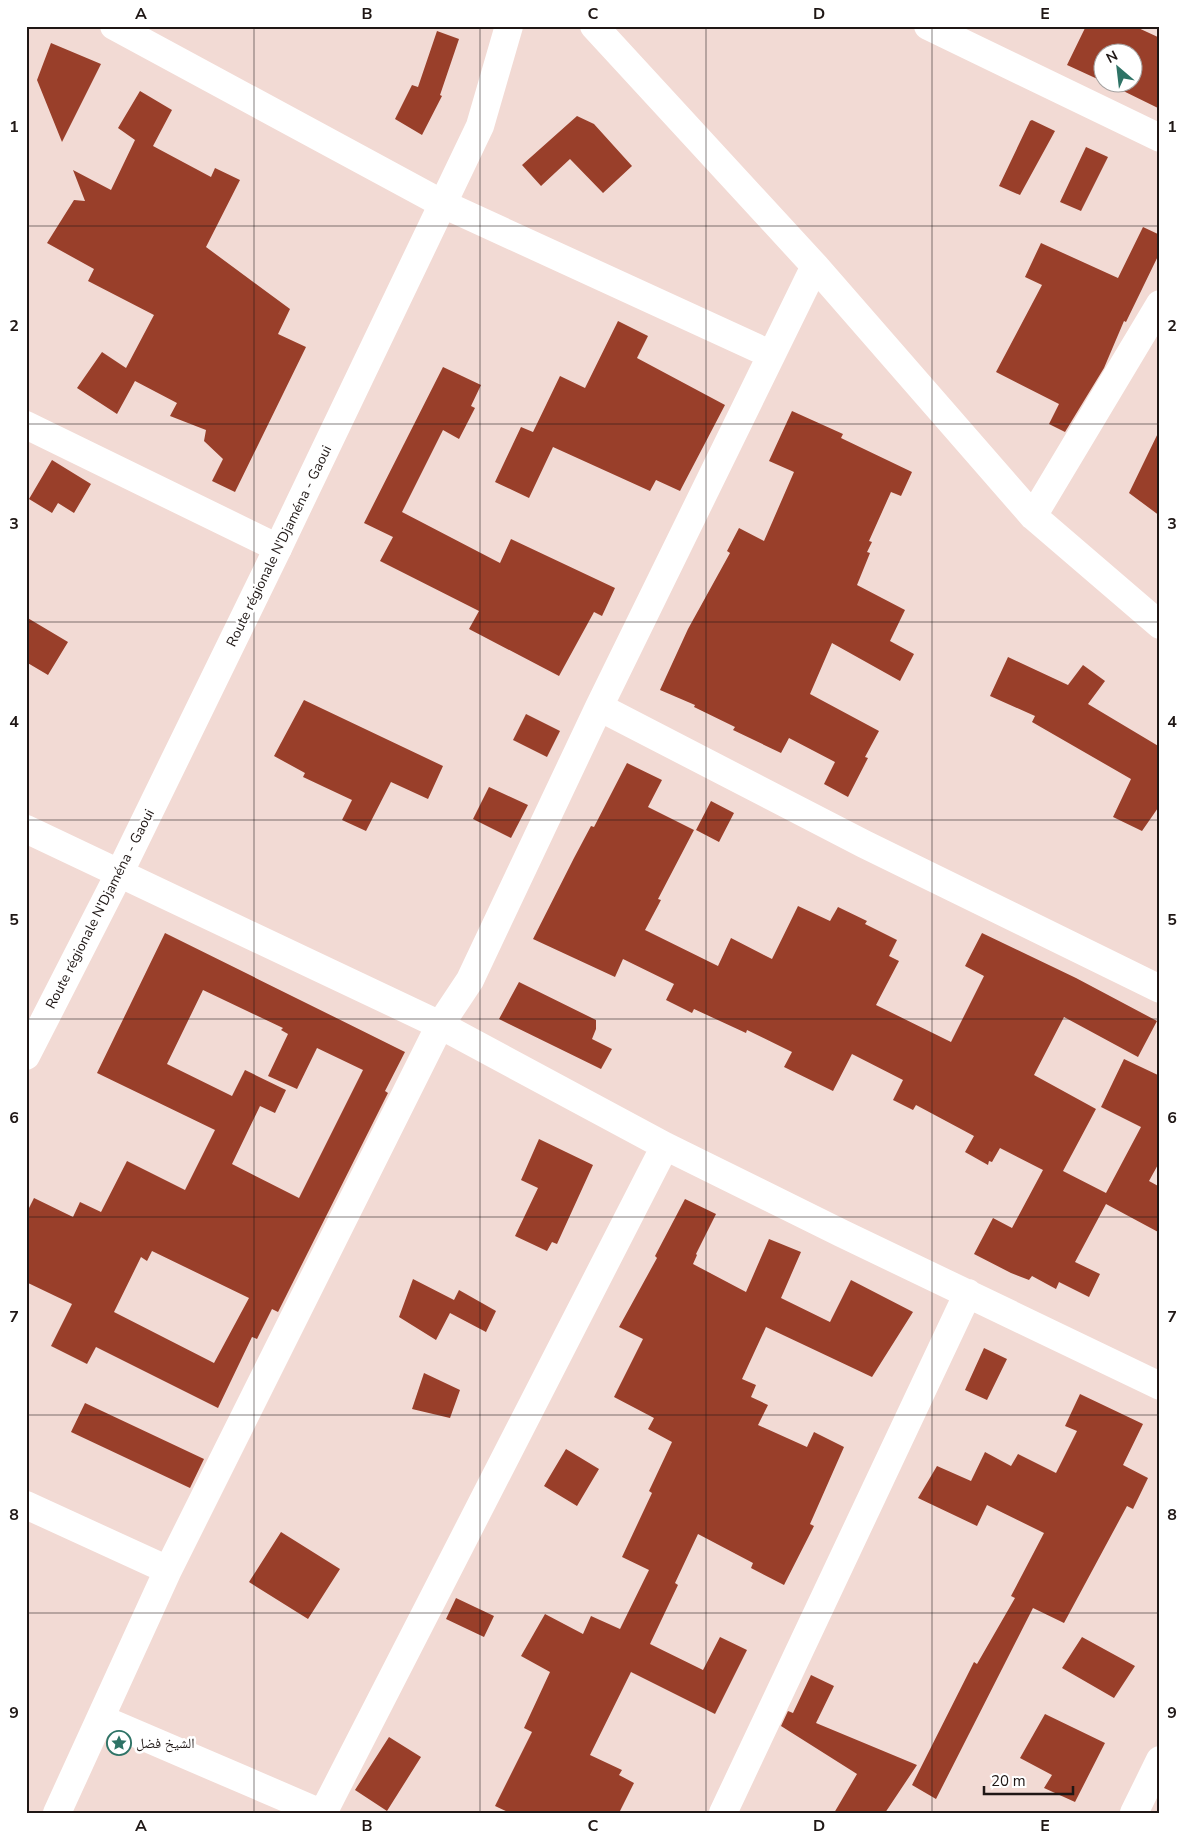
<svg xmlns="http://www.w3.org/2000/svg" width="1186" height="1839" font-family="'Nunito Sans','Noto Naskh Arabic',sans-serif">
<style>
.building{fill:#993f2a;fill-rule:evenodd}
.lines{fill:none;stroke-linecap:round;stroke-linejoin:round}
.street{stroke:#fff;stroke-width:28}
.secondary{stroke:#fff;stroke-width:28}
.grid{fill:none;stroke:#1f1715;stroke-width:1;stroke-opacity:0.55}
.labels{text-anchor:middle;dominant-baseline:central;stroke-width:5;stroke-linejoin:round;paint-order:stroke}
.street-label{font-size:14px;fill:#1f1715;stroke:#fff}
.poi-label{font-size:14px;fill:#1f1715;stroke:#fff;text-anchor:start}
.neatline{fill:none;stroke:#1f1715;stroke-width:2}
.grid-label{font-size:16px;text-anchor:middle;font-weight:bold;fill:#1f1715}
</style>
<rect width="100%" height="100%" fill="#f2dad4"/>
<path class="building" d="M1086,26H1134L1160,38V109L1105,82H1134V52H1104V82L1067,65Z
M437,31L459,39L440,95L442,96L422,135L395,119L412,85L418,87Z
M51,43L101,64L62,142L37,80Z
M140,91L172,110L153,146L211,177L215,168L240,180L206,247L290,309L278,334L306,347L235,492L212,481L223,459L204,441L206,430L170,416L177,403L135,381L117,414L77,388L102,352L126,368L154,315L88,281L94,269L47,243L74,200L85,201L73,170L111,190L135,140L118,128Z
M577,116L594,124L632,166L603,193L570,159L541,186L522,165Z
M1032,120L1055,131L1020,195L999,186L1030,121Z
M1086,147L1108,157L1081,211L1060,202Z
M1143,227L1160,235V252L1126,322L1124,321L1104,368L1065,432L1049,424L1059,404L996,372L1042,285L1025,277L1041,243L1118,278Z
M618,321L648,336L637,358L725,405L680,491L656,480L650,491L553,447L529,498L495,482L521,427L533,432L560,376L585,388Z
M443,367L481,385L471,406L475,408L459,439L443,430L402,512L500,563L511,539L615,588L602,616L594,612L559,676L469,629L479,611L380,561L393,537L364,523Z
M792,411L843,434L841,438L912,472L901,496L891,492L869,541L872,542L867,552L870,553L857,585L905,610L890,641L914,654L900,681L832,643L810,694L879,731L865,757L868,758L848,797L824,784L835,762L789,738L781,753L733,730L735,727L694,707L695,705L660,690L688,629L730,553L727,551L739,528L764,541L794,472L769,461Z
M1160,429V516L1129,493Z
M52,460L91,484L74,513L58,503L52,513L29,499Z
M26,617L68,642L48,675L26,662Z
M1008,657L1068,685L1083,665L1105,681L1088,704L1160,747V805L1142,831L1113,817L1131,779L1032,722L1035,716L990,696Z
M304,700L443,766L428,799L391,782L366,831L342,820L352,800L303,777L305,773L274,756Z
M526,714L560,731L547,757L513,740Z
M627,763L662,780L648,807L694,830L658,899L661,900L645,930L718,966L731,938L772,959L798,906L830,921L838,907L867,921L865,924L897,940L889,956L899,961L876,1005L951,1042L984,976L965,966L982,933L1076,978L1157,1021L1138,1057L1064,1017L1034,1075L1096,1109L1063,1171L1106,1193L1141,1127L1101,1107L1124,1059L1160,1076V1161L1149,1181L1160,1187V1233L1106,1204L1075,1262L1100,1274L1089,1297L1059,1282L1056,1289L1032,1276L1029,1280L1011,1273L974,1254L993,1218L1012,1228L1043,1170L1000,1148L992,1162L989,1161L988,1165L965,1152L974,1136L916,1105L913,1110L893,1100L903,1080L852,1054L833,1091L784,1067L792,1052L747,1030L746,1033L694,1009L692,1013L666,1000L674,984L623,959L615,977L533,939L574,858L591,826L594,827Z
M489,787L528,805L511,838L473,819Z
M711,801L734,813L719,842L696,830Z
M165,933L405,1052L385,1091L388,1093L278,1312L272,1309L257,1339L252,1337L218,1408L96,1347L87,1364L51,1346L72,1304L26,1282V1214L34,1198L73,1217L80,1202L101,1212L127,1161L185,1190L215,1130L97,1073ZM203,990L283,1028L281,1030L288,1034L268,1076L297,1089L317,1048L363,1070L299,1198L232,1164L260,1106L275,1113L286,1090L245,1070L232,1096L167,1064ZM152,1251L249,1298L214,1363L114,1312L141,1257L147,1261Z
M519,982L596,1020V1029L592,1039L612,1049L601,1069L499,1019Z
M539,1139L593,1165L557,1244L552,1242L547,1251L515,1236L538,1188L521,1180Z
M685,1199L716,1214L696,1254L697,1255L693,1264L746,1292L769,1239L801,1252L781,1298L830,1322L851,1280L913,1312L872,1377L766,1327L742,1379L756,1385L751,1397L768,1405L758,1425L807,1447L814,1432L844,1447L810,1524L814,1526L784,1585L751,1568L753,1563L698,1534L675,1583L678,1585L650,1644L703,1670L720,1637L747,1650L715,1714L631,1672L590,1755L622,1770L619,1775L634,1783L619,1813H510L495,1806L532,1732L524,1728L550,1672L521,1656L545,1614L583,1634L591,1616L620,1629L649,1570L622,1557L652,1493L649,1491L672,1442L648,1429L654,1418L614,1397L643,1339L619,1327L657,1258L655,1256Z
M413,1279L454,1300L459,1290L496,1311L486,1332L450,1313L436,1340L399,1317Z
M984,1348L1007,1359L987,1400L965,1390Z
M424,1373L460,1390L450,1418L412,1409Z
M1080,1394L1143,1424L1123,1465L1148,1478L1133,1509L1127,1506L1064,1623L1033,1608L936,1799L912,1785L974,1662L977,1664L1015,1598L1011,1596L1044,1533L987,1505L977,1526L918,1498L937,1466L971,1481L985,1452L1011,1466L1018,1454L1056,1473L1077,1431L1065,1426Z
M85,1403L204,1459L190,1488L71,1432Z
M566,1449L599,1469L577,1506L544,1486Z
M281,1532L340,1569L308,1619L249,1582Z
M456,1598L494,1616L484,1637L446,1619Z
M1082,1637L1135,1666L1114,1698L1062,1668Z
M811,1675L834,1686L816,1723L917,1765L885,1813H834L857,1774L781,1726L788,1711L793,1713Z
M1045,1714L1105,1743L1075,1802L1044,1788L1052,1775L1020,1758Z
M389,1737L421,1757L387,1811L355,1790Z"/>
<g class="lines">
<path class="street" d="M114,26L443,204L770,354
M594,26L815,266L1033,516L1160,625
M928,26L1160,138
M26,425L278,548
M1033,516L1160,304
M599,707L864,844L1160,989
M26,829L440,1025L665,1146L841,1233L1160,1386
M26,1505L168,1570
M102,1719L321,1813
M57,1813L168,1570L440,1025L470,980L599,707L815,266
M323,1813L665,1146
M723,1813L968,1293
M1134,1813L1160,1760"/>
<path class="secondary" d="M26,1056L119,874L278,548L480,126L509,26"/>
</g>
<path class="grid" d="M254,26V1813M480,26V1813M706,26V1813M932,26V1813M26,226H1160M26,424H1160M26,622H1160M26,820H1160M26,1019H1160M26,1217H1160M26,1415H1160M26,1613H1160"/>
<defs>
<symbol id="sight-ring" viewBox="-11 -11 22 22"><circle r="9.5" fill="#fff" stroke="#2e7366" stroke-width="1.5"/><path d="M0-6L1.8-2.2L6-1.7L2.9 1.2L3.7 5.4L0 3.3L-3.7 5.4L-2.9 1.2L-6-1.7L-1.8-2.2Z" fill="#2e7366"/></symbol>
</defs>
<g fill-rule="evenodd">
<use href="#sight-ring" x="105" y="1729" width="28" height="28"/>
</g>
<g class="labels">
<g class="street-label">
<text transform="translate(279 546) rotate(-64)">Route régionale N'Djaména - Gaoui</text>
<text transform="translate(100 909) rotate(-63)">Route régionale N'Djaména - Gaoui</text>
</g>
<g class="poi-label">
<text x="136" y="1743">الشيخ فضل</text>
</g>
</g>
<rect width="1186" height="1839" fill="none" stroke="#ffffff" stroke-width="55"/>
<g transform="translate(1118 68) rotate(332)"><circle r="24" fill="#ffffff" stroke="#a5a2a1"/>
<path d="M0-4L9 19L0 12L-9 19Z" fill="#2e7366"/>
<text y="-8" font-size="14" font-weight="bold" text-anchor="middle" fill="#1f1715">N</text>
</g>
<path d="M984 1786v8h89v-8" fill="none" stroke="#1f1715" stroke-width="2.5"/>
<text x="991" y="1786" font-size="15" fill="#1f1715" stroke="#ffffff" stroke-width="4" paint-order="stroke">20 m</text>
<rect x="28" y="28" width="1130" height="1784" class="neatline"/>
<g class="grid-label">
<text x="141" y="19">A</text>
<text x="367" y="19">B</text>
<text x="593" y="19">C</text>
<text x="819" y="19">D</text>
<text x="1045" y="19">E</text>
<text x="14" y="132">1</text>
<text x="1172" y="132">1</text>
<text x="14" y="331">2</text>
<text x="1172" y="331">2</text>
<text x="14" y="529">3</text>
<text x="1172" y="529">3</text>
<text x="14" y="727">4</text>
<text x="1172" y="727">4</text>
<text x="14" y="925">5</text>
<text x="1172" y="925">5</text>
<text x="14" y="1123">6</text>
<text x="1172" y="1123">6</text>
<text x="14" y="1322">7</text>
<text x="1172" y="1322">7</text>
<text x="14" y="1520">8</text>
<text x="1172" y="1520">8</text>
<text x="14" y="1718">9</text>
<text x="1172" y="1718">9</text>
<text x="141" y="1831">A</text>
<text x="367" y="1831">B</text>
<text x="593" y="1831">C</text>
<text x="819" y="1831">D</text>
<text x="1045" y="1831">E</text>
</g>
</svg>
